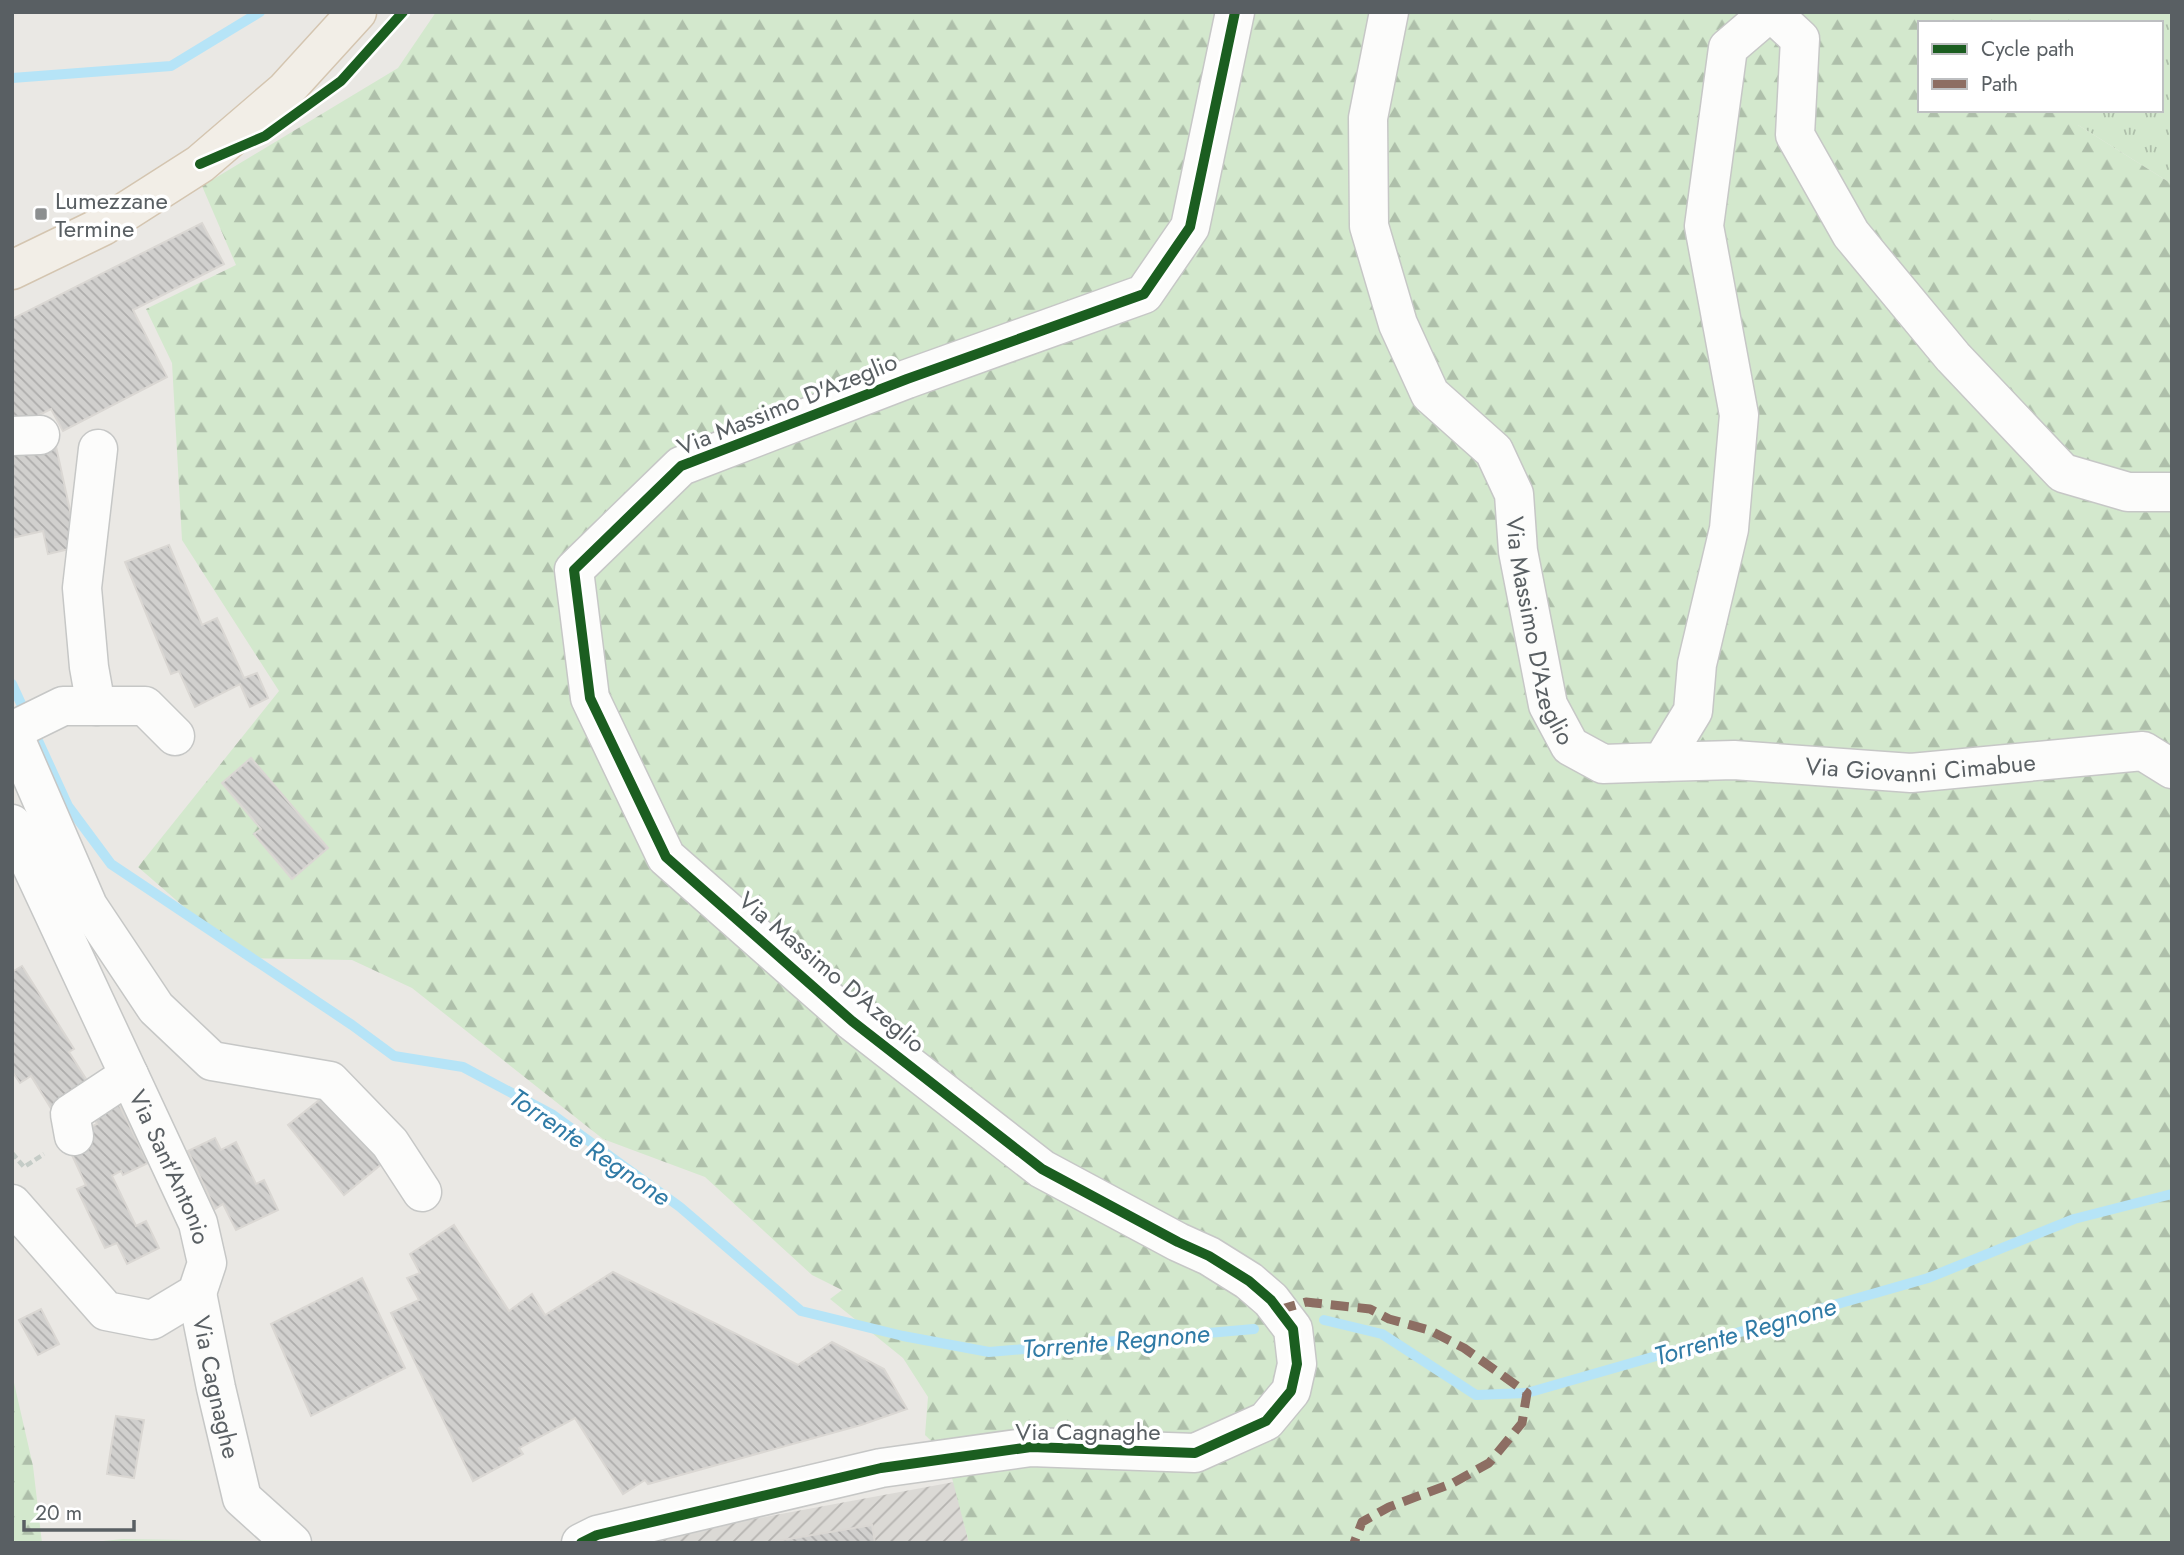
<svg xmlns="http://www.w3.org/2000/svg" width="2184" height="1555" font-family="Jost,sans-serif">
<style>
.industrial{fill:url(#industrial-furrows)}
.grass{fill:url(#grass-tufts)}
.forest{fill:url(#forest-firs)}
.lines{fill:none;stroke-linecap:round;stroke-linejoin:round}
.stream{stroke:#b6e4f7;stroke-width:10}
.building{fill:url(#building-back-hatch);stroke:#dad7d3;stroke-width:2}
.minor-casing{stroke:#c6c7c6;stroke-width:41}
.major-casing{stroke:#d4c5b0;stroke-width:41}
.path{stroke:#c5ccc7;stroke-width:4.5;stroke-dasharray:7 3.5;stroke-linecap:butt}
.minor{stroke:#fcfcfb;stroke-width:38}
.major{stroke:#f2eee7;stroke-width:38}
.quiet{stroke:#8d6e63;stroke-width:9;stroke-dasharray:18 9;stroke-linecap:butt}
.cycleway-casing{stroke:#fff;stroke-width:15}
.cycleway{stroke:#1b5e20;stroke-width:10}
.poi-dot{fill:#8c8f90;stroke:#fff;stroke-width:2.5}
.labels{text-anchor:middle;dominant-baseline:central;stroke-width:7;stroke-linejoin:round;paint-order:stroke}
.poi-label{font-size:24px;fill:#595f63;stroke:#fff;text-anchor:start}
.street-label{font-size:24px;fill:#595f63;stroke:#fff}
.water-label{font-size:26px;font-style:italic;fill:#307ba6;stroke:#fff}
</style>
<defs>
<pattern id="industrial-furrows" width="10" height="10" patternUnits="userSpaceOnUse" patternTransform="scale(1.75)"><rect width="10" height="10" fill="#dbd9d5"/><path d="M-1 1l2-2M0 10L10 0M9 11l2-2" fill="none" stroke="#b5b3b0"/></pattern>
<pattern id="grass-tufts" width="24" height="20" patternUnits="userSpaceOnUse" patternTransform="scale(1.75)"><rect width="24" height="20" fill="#d3e8cd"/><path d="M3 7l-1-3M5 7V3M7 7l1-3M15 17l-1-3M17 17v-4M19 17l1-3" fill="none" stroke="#aebfaa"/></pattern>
<pattern id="forest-firs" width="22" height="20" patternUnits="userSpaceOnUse" patternTransform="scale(1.75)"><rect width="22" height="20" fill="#d3e8cd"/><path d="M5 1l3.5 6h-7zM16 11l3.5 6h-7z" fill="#aebfaa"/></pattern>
<pattern id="building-back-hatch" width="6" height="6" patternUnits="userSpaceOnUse" patternTransform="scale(1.75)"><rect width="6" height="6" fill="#d1d0ce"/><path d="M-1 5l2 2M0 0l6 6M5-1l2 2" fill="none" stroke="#adacab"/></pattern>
</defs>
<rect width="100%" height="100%" fill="#eae8e4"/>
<path class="industrial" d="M954,1482L969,1543H641L640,1540Z"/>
<path class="grass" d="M2074,12H2172V184L2078,125V110H2161V23H2074Z"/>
<path class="forest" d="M436,12H2074V23H1920V110H2078V125L2172,184V1543H969L946,1455L925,1435L928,1397L903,1358L830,1299L842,1290L812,1275L705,1177L603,1139L412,988L352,960L243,958L138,867L279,691L182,540L172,363L146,309L236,265L202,186L398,68Z
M12,1374L33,1466L42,1543H12Z
M123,1539L252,1541L254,1543H83Z"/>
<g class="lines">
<path class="stream" d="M12,78L171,66L260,12
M12,684L68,806L111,864L352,1025L394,1056L463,1067L553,1115L680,1207L801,1311L903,1336L989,1352L1254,1329
M1324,1320L1382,1334L1476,1395L1527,1393L1928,1278L2074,1219L2172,1194"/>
</g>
<path class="building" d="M202,223L224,264L133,310L167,377L63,431L51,409L15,427L12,422V319Z
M55,442L78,547L48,554L43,531L12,538V452Z
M169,545L202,625L217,618L244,678L257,673L268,698L250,707L240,684L195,707L179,671L171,674L125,562Z
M251,758L328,848L292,879L254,834L261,829L222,783Z
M22,966L74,1049L69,1052L95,1093L57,1118L31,1076L20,1083L12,1071V972Z
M328,1093L384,1162L344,1195L288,1125Z
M115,1096L148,1163L123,1175L121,1171L112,1176L136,1226L146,1221L159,1248L127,1264L117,1243L105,1248L77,1189L86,1185L71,1153L82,1131L97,1124L90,1108Z
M215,1138L221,1150L236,1142L256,1184L264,1180L278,1210L236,1230L223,1204L215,1209L188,1151Z
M454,1225L509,1311L532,1294L545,1315L613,1272L798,1365L832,1342L884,1369L907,1409L861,1425L648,1484L645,1480L623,1494L575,1418L519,1448L523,1454L473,1481L391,1313L419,1300L407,1278L420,1273L410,1254Z
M362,1278L405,1368L311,1416L271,1324Z
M41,1309L59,1344L38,1355L19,1320Z
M116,1416L144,1420L134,1478L107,1474Z
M872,1525L875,1543H765Z"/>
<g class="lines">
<defs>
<g id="minor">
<path id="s1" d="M1389,12L1368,118L1369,226L1398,324L1430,394L1494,451L1514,494L1518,551L1548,705L1570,746L1603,764L1662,762L1693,711L1697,664L1729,529L1739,415L1704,226L1728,48L1770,12"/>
<path d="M1771,12L1800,39L1795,135L1851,234L1953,357L2063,473L2128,492H2172"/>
<path d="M12,436L40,435"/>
<path d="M96,706L89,667L82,588L98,449"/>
<path d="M12,731L88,906L156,1008L212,1061L330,1081L390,1143L422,1192"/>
<path d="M12,731L63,706H145L175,736"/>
<path id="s2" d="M1662,762L1734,760L1911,773L2143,751L2172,769"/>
<path id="s3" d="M12,824L198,1223L207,1263L197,1293L152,1320L106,1311L12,1204"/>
<path d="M74,1136L70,1114L129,1075"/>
<path id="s4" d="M197,1293L216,1388L242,1498L292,1543"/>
<path d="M581,1543L597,1535L881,1468L1031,1447L1195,1453L1266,1421L1291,1391L1297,1364L1293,1329L1271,1300L1249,1281L1209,1256L1178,1242L1042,1169L852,1021L666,857L590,698L574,570L681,466L907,379L1144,294L1190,227L1235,12"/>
</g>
<path id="major" d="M12,270L103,226L200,164L285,91L357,12"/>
</defs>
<use href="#minor" class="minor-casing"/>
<use href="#major" class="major-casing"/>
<path class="path" d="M12,1153L24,1167L44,1154"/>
<use href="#minor" class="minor"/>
<use href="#major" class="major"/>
<path class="quiet" d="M1278,1310L1306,1302L1370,1309L1389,1319L1429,1330L1464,1348L1527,1393L1522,1423L1489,1463L1453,1483L1389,1507L1362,1522L1354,1543"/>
<defs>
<path id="cycleway" d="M200,164L265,136L341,81L403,12
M581,1543L597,1535L881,1468L1031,1447L1195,1453L1266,1421L1291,1391L1297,1364L1293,1329L1271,1300L1249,1281L1209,1256L1178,1242L1042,1169L852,1021L666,857L590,698L574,570L681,466L907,379L1144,294L1190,227L1235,12"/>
</defs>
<use href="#cycleway" class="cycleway-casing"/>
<use href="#cycleway" class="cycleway"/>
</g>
<rect class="poi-dot" x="34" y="207" width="14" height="14" rx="3.5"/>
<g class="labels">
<g class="poi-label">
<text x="55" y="200">Lumezzane<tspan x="55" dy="28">Termine</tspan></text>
</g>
<g class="street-label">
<text transform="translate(787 404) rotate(-22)">Via Massimo D'Azeglio</text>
<text stroke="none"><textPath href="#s1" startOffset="668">Via Massimo D'Azeglio</textPath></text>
<text stroke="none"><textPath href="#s2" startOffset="259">Via Giovanni Cimabue</textPath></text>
<text transform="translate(832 972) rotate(40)">Via Massimo D'Azeglio</text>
<text stroke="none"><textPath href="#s3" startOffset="378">Via Sant'Antonio</textPath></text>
<text stroke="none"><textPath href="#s4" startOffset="96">Via Cagnaghe</textPath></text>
<text x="1088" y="1431">Via Cagnaghe</text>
</g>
<g class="water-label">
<text transform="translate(590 1147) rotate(34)">Torrente Regnone</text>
<text transform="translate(1745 1331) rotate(-16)">Torrente Regnone</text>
<text transform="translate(1116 1341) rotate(-5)">Torrente Regnone</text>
</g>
</g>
<rect width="2184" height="1555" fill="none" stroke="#595f63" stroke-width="28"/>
<rect x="1918" y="21" width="245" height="91" fill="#ffffff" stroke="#bdbfc1" stroke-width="2"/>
<rect x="1932" y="44" width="35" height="10" fill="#1b5e20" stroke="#bdbfc1" stroke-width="2"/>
<text x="1981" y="56" font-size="21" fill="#595f63">Cycle path</text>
<rect x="1932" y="79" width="35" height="10" fill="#8d6e63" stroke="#bdbfc1" stroke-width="2"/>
<text x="1981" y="91" font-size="21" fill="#595f63">Path</text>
<path d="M24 1520v10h110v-10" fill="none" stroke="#595f63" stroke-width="3.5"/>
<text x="35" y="1520" font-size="21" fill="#595f63" stroke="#ffffff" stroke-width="5" paint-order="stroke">20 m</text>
</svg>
